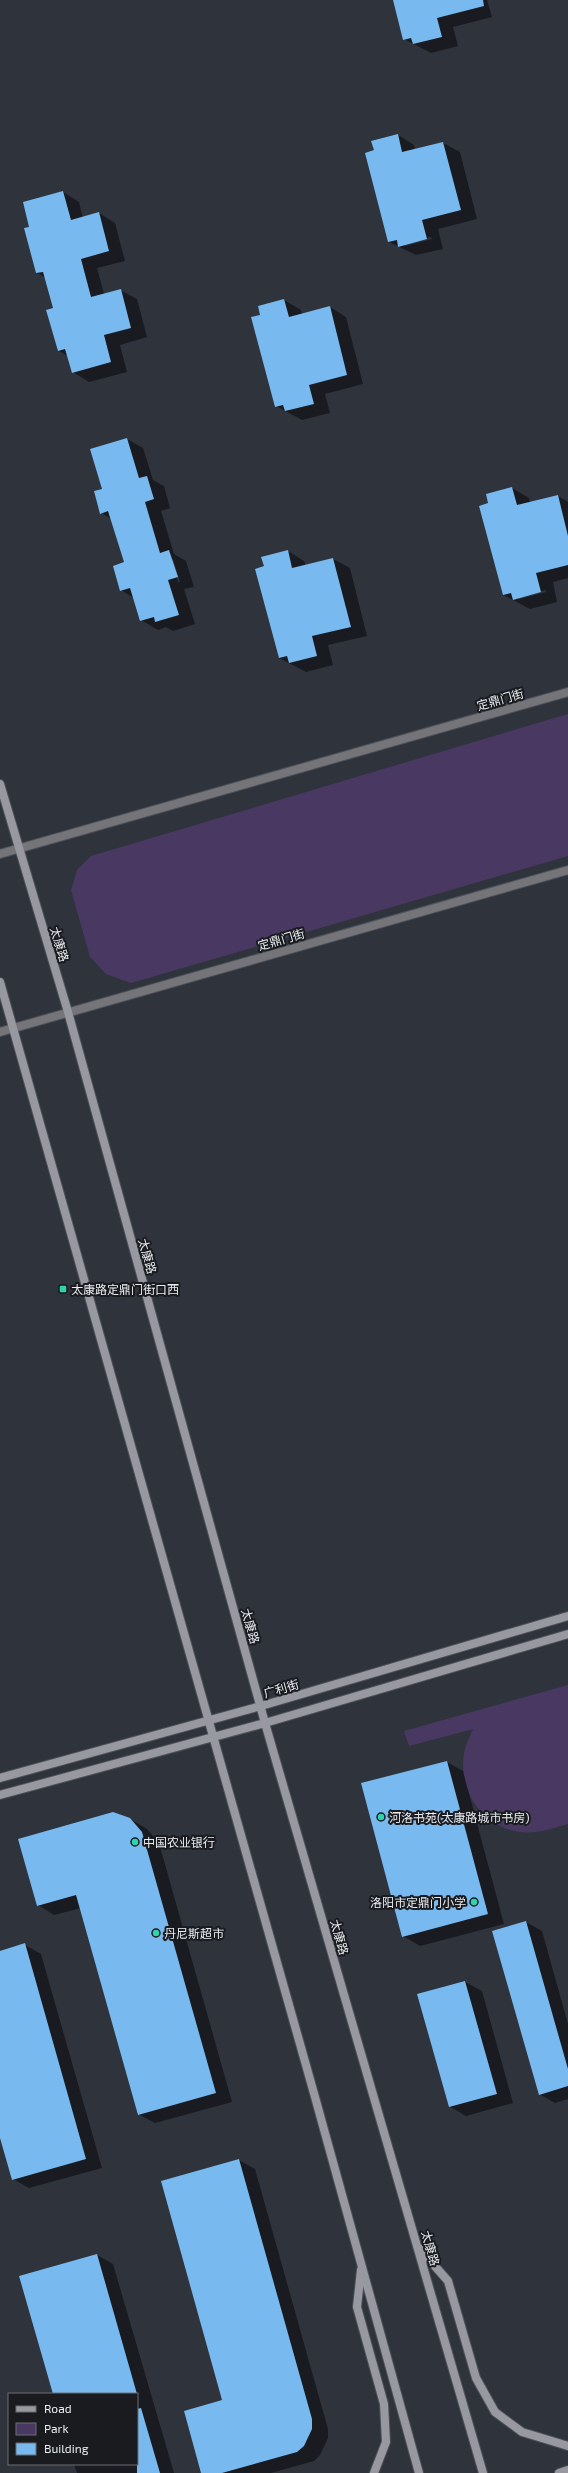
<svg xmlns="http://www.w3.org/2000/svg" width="568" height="2473" font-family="'Exo 2','Noto Sans SC',sans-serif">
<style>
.green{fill:#493962}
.shadow{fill:#0007;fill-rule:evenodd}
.building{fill:#78b9f0}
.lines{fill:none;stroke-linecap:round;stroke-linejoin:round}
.street-casing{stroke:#4d5159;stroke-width:10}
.secondary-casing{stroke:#4d5159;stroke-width:10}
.street{stroke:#747479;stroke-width:8}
.secondary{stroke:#9898a0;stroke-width:8}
.poi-dot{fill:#2fd4aa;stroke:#191b1f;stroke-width:1.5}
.labels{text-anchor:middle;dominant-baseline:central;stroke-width:4;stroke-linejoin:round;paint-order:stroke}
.street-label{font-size:12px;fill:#eaedf2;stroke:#191b1f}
.poi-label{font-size:12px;fill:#eaedf2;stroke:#191b1f;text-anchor:start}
</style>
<rect width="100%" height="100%" fill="#2f333c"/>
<path class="green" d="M568,714V856L131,983L106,974L90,957L71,890L77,870L91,856Z
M568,1685V1824C552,1829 536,1834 520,1832C482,1827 458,1790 464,1754C465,1745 470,1737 473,1729L409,1746L404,1731Z"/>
<path class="shadow" d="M394,0H487L492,17L453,27L458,46L431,53L404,39Z
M398,135L414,145L415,150L443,143L460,152L477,219L438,229L443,249L416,255L389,242L375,151ZM431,237L432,239L405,246L403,244Z
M63,192L79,202L83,218L99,213L115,223L125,261L97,268L104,294L120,290L137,299L147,337L120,345L127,372L89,382L73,372L68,356L59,351L48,310L54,309L46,278L37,273L30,228Z
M284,300L301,310L302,314L330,307L346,317L363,384L325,394L330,413L302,420L276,406L262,315Z
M127,439L143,448L153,480L164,486L170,508L161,511L174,554L186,561L194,587L184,589L195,624L173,631L166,627L158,630L141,620L134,598L121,590L125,563L112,519L101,513L103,489ZM171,559H173L180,582H178Z
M512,488L529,498L530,503L558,496L568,502V578L553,582L557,602L530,609L504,595L489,504ZM546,590V592L519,599L517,597Z
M288,551L304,561L306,566L333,559L350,568L367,636L328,645L333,665L306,672L279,658L265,567Z
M447,1762L463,1771L504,1924L420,1946L403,1936Z
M130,1819L147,1829L159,1843L232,2102L155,2123L138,2114L81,1908L54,1915L38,1905Z
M526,1922L542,1931L568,2024V2099L555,2103L539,2094Z
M25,1945L41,1954L102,2168L29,2188L13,2179L0,2134V1952Z
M465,1982L482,1991L513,2103L466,2116L449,2106Z
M239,2160L255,2169L328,2429V2438L320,2455L314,2461L271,2473H202L224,2401Z
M97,2255L113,2264L174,2473H77L74,2464H137V2394H54Z"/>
<path class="building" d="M393,0H483L484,6L437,18L442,37L413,44L411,38L403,40Z
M398,134L402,152L443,142L461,210L422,220L427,239L398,247L397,240L388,242L365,153L374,150L371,141Z
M63,191L71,220L99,212L109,251L81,259L91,297L121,289L131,328L104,335L111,362L72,373L65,349L58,351L49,320L46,310L53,308L43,272L36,273L24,228L29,227L23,202Z
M284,299L289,317L330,306L347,375L309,385L314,404L285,411L283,405L275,407L251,317L260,315L258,306Z
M127,438L139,478L147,476L154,499L145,502L160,553L169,550L178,577L168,580L179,615L155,622L154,617L140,621L130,588L120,591L113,566L124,562L108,511L100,514L94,491L102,489L90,449Z
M512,487L517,505L558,495L568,536V565L536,573L541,592L513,600L511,593L503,595L479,506L488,503L486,494Z
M288,550L292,568L333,558L351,627L312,636L317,656L289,663L287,656L279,658L255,569L264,566L261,557Z
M447,1761L488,1914L402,1937L361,1783Z
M113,1812L130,1818L142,1832L216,2093L138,2115L76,1895L37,1906L18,1839Z
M526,1921L568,2069V2086L539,2095L492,1931Z
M25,1943L86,2159L12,2180L0,2138V1951Z
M465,1981L497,2094L449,2107L417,1994Z
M239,2159L312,2419V2429L304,2446L297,2452L222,2473H201L184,2411L222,2400L161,2181Z
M97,2254L137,2394H53L19,2276Z
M141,2408L160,2473H137V2409Z"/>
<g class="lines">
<defs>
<path id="street" d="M0,854L568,692
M0,1032L568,870"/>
<path id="secondary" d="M0,784L68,1012L265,1723L483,2473
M0,982L315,2097L419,2473
M0,1778L261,1706L568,1616
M0,1795L265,1723L568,1634
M419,2248L448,2281L476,2378L495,2412L522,2432L568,2446
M361,2270L357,2307L384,2404L386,2442L374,2473
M559,2473L568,2470"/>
</defs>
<use href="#street" class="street-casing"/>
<use href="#secondary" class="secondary-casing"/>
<use href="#street" class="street"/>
<use href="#secondary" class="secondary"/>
</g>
<g class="poi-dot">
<rect x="59" y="1285" width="8" height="8" rx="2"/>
<circle cx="381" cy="1817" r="4"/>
<circle cx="135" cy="1842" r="4"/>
<circle cx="474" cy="1902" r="4"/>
<circle cx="156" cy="1933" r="4"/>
</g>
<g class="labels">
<g class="street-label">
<text transform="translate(500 699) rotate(-16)">定鼎门街</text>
<text transform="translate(281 939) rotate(-16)">定鼎门街</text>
<text transform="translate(60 944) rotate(73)">太康路</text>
<text transform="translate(148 1256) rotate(74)">太康路</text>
<text transform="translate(251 1626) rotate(74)">太康路</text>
<text transform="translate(281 1688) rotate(-16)">广利街</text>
<text transform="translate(340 1937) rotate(74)">太康路</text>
<text transform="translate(431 2248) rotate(74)">太康路</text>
</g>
<g class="poi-label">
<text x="71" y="1289">太康路定鼎门街口西</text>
<text x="389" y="1817">河洛书苑(太康路城市书房)</text>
<text x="143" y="1842">中国农业银行</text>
<text x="466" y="1902" text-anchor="end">洛阳市定鼎门小学</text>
<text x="164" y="1933">丹尼斯超市</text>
</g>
</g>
<rect x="8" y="2393" width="130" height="72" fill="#191b1f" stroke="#6d6f73"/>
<rect x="16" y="2406" width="20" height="6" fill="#9898a0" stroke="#6d6f73"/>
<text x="44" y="2413" font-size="12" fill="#eaedf2">Road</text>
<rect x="16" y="2423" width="20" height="12" fill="#493962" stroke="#6d6f73"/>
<text x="44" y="2433" font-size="12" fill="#eaedf2">Park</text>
<rect x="16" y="2443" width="20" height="12" fill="#78b9f0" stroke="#6d6f73"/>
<text x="44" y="2453" font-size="12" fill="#eaedf2">Building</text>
</svg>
